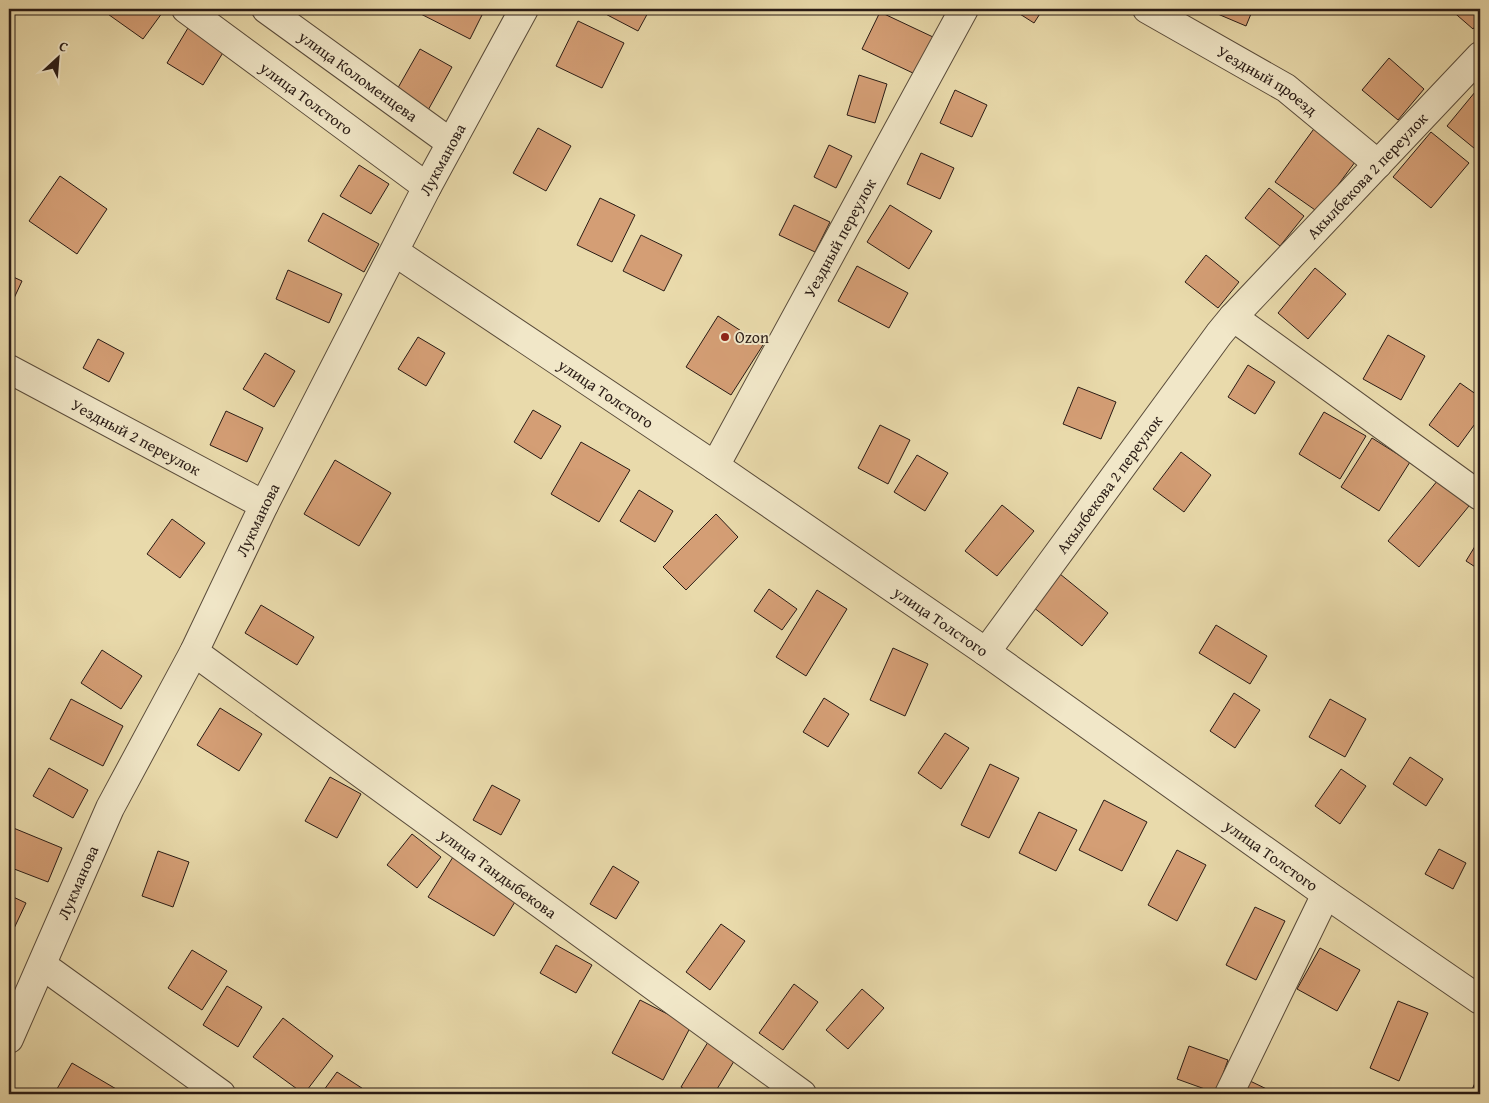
<svg xmlns="http://www.w3.org/2000/svg" width="1489" height="1103" font-family="'Gentium Book Plus',serif">
<style>
.building{fill:#d49e75;stroke:#291b15}
.lines{fill:none;stroke-linecap:round;stroke-linejoin:round}
.minor-casing{stroke:#594b3a;stroke-width:30}
.minor{stroke:#f1e7c8;stroke-width:28}
.poi-dot{fill:#8f2418;stroke:#f1e7c8;stroke-width:2}
.labels{text-anchor:middle;dominant-baseline:central;stroke-width:4;stroke-linejoin:round;paint-order:stroke}
.street-label{font-size:16px;fill:#291b15;stroke:#f1e7c8}
.poi-label{font-size:16px;fill:#291b15;stroke:#f1e7c8;text-anchor:start}
</style>
<rect width="100%" height="100%" fill="#e9daab"/>
<filter id="stains"><feTurbulence type="fractalNoise" baseFrequency=".004" numOctaves="4"/><feColorMatrix values="0 0 0 0 .2 0 0 0 0 .09 0 0 0 0 .02 0 0 0 .5 -.17"/></filter>
<radialGradient id="worn" r=".72"><stop offset=".6" stop-color="#630" stop-opacity="0"/><stop offset="1" stop-color="#630" stop-opacity=".3"/></radialGradient>
<path class="building" d="M107,9H165L143,39L105,12Z
M411,9H485L470,39Z
M596,9H650L638,31Z
M1012,9H1043L1034,23Z
M1214,9H1253L1246,26L1213,12Z
M1450,9H1480V20L1473,29Z
M880,12L933,37L915,74L862,49Z
M578,21L624,43L602,88L556,66Z
M188,28L224,51L203,85L167,63Z
M420,49L452,67L427,112L395,93Z
M1389,58L1424,89L1398,120L1362,90Z
M859,75L887,84L875,123L847,115Z
M1480,86V153L1447,126Z
M955,90L987,105L972,137L940,123Z
M1316,126L1358,158L1318,212L1275,182Z
M538,128L571,146L546,191L513,173Z
M1431,132L1469,163L1431,208L1393,177Z
M829,145L852,156L836,188L814,177Z
M921,153L954,168L940,199L907,184Z
M359,165L389,184L371,214L340,196Z
M60,176L107,209L77,254L29,221Z
M1269,188L1304,216L1280,246L1245,218Z
M600,198L635,215L612,262L577,245Z
M794,205L830,222L815,252L779,235Z
M890,205L932,231L909,269L867,242Z
M323,213L379,244L364,272L308,241Z
M641,235L682,255L664,291L623,271Z
M1206,255L1239,282L1218,308L1185,282Z
M857,266L908,293L889,328L838,301Z
M1315,268L1346,294L1308,339L1278,313Z
M288,270L342,294L329,323L276,299Z
M9,275L22,281L9,309Z
M718,316L763,345L731,395L686,367Z
M1388,335L1425,356L1401,400L1363,379Z
M418,337L445,353L426,386L398,369Z
M98,339L124,353L109,382L83,368Z
M265,353L295,371L274,407L243,389Z
M1248,365L1275,382L1255,414L1228,397Z
M1460,383L1480,397V417L1458,447L1429,425Z
M1078,387L1116,402L1101,439L1063,424Z
M533,410L561,426L541,459L514,442Z
M226,411L263,428L247,462L210,445Z
M1324,412L1366,436L1340,479L1299,454Z
M880,425L910,440L888,484L858,468Z
M1372,438L1410,462L1379,511L1341,487Z
M581,442L630,470L599,522L551,494Z
M1181,452L1211,475L1184,512L1153,489Z
M917,455L948,473L925,511L894,492Z
M335,460L391,493L359,546L304,514Z
M1438,480L1469,506L1419,567L1388,541Z
M639,490L673,511L655,542L620,521Z
M1002,505L1034,531L997,576L965,551Z
M716,514L738,537L686,590L663,567Z
M172,519L205,543L180,578L147,554Z
M1480,538V570L1466,561Z
M1060,574L1108,613L1082,646L1033,607Z
M769,589L797,609L782,630L754,611Z
M817,590L847,609L806,676L776,657Z
M261,605L314,637L297,665L245,633Z
M1216,625L1267,656L1250,684L1199,653Z
M893,648L928,664L905,716L870,700Z
M102,650L142,676L121,709L81,683Z
M1234,693L1260,710L1235,748L1210,731Z
M824,698L849,714L828,747L803,732Z
M71,699L123,726L103,766L50,739Z
M1330,699L1366,719L1345,757L1309,737Z
M220,708L262,734L239,771L197,745Z
M945,733L969,748L941,789L918,773Z
M1410,757L1443,779L1426,806L1393,784Z
M990,764L1019,778L989,838L961,825Z
M49,768L88,790L73,818L33,796Z
M1341,769L1366,786L1340,824L1315,806Z
M330,777L361,794L337,838L305,821Z
M492,785L520,800L501,835L473,820Z
M1104,800L1147,822L1122,871L1079,850Z
M1039,812L1077,830L1056,871L1019,853Z
M11,827L62,848L48,882L9,867V832Z
M412,834L441,857L417,888L387,865Z
M1439,849L1466,863L1453,889L1425,874Z
M1177,850L1206,865L1177,921L1148,905Z
M158,851L189,862L173,907L142,896Z
M453,857L518,897L494,936L428,897Z
M613,866L639,882L616,919L590,904Z
M9,895L26,903L9,939Z
M1255,907L1285,921L1256,980L1226,965Z
M721,924L745,941L710,990L686,972Z
M556,945L592,965L576,993L540,973Z
M1320,948L1360,970L1337,1011L1297,989Z
M192,950L227,971L202,1010L168,988Z
M794,984L818,1002L783,1050L759,1033Z
M227,986L262,1007L238,1047L203,1025Z
M862,989L884,1008L848,1049L826,1030Z
M640,1000L691,1026L663,1080L612,1053Z
M1398,1001L1428,1013L1399,1081L1370,1068Z
M283,1018L333,1056L304,1094L253,1057Z
M711,1037L739,1053L714,1094H693L681,1087Z
M1189,1046L1228,1060L1216,1093L1177,1079Z
M72,1063L123,1093V1094H54Z
M337,1072L371,1094H321Z
M1480,1072V1094H1470Z
M1248,1080L1277,1094H1241Z"/>
<g class="lines">
<defs>
<g id="minor">
<path id="s1" d="M186,9L427,187"/>
<path id="s2" d="M266,9L451,143"/>
<path id="s3" d="M1147,9L1286,88L1378,164"/>
<path id="s4" d="M395,252L715,466L986,652L1326,894L1480,1000"/>
<path d="M1233,317L1480,496"/>
<path id="s5" d="M9,369L264,505"/>
<path id="s6" d="M715,466L964,9"/>
<path id="s7" d="M194,652L802,1094"/>
<path id="s8" d="M986,652L1219,334L1233,317L1480,56"/>
<path d="M42,965L221,1094"/>
<path id="s9" d="M9,1039L110,808L194,652L264,505L427,187L524,9"/>
<path d="M1229,1094L1326,894"/>
</g>
</defs>
<use href="#minor" class="minor-casing"/>
<use href="#minor" class="minor"/>
</g>
<circle class="poi-dot" cx="725" cy="337" r="5"/>
<g class="labels">
<g class="street-label">
<text stroke="none"><textPath href="#s2" startOffset="114">улица Коломенцева</textPath></text>
<text stroke="none"><textPath href="#s3" startOffset="140">Уездный проезд</textPath></text>
<text stroke="none"><textPath href="#s1" startOffset="150">улица Толстого</textPath></text>
<text stroke="none"><textPath href="#s9" startOffset="981">Лукманова</textPath></text>
<text stroke="none"><textPath href="#s8" startOffset="611">Акылбекова 2 переулок</textPath></text>
<text stroke="none"><textPath href="#s6" startOffset="260">Уездный переулок</textPath></text>
<text stroke="none"><textPath href="#s4" startOffset="254">улица Толстого</textPath></text>
<text stroke="none"><textPath href="#s5" startOffset="144">Уездный 2 переулок</textPath></text>
<text stroke="none"><textPath href="#s8" startOffset="208">Акылбекова 2 переулок</textPath></text>
<text stroke="none"><textPath href="#s9" startOffset="576">Лукманова</textPath></text>
<text stroke="none"><textPath href="#s4" startOffset="659">улица Толстого</textPath></text>
<text stroke="none"><textPath href="#s4" startOffset="1064">улица Толстого</textPath></text>
<text stroke="none"><textPath href="#s7" startOffset="376">улица Тандыбекова</textPath></text>
<text stroke="none"><textPath href="#s9" startOffset="171">Лукманова</textPath></text>
</g>
<g class="poi-label">
<text x="735" y="337">Ozon</text>
</g>
</g>
<rect width="1489" height="1103" fill="none" stroke="#e9daab" stroke-width="30"/>
<rect x="10" y="10" width="1469" height="1083" fill="none" stroke="#291b15" stroke-width="2.5"/>
<rect x="15" y="15" width="1459" height="1073" fill="none" stroke="#291b15"/>
<g transform="translate(58 58) rotate(26)" stroke="#f1e7c8" stroke-width="4" paint-order="stroke">
<path d="M0-4L9 19L0 12L-9 19Z" fill="#291b15"/>
<text y="-8" font-size="14" font-weight="bold" text-anchor="middle" fill="#291b15">С</text>
</g>
<rect width="100%" height="100%" filter="url(#stains)"/>
<rect width="100%" height="100%" fill="url(#worn)"/>
</svg>
